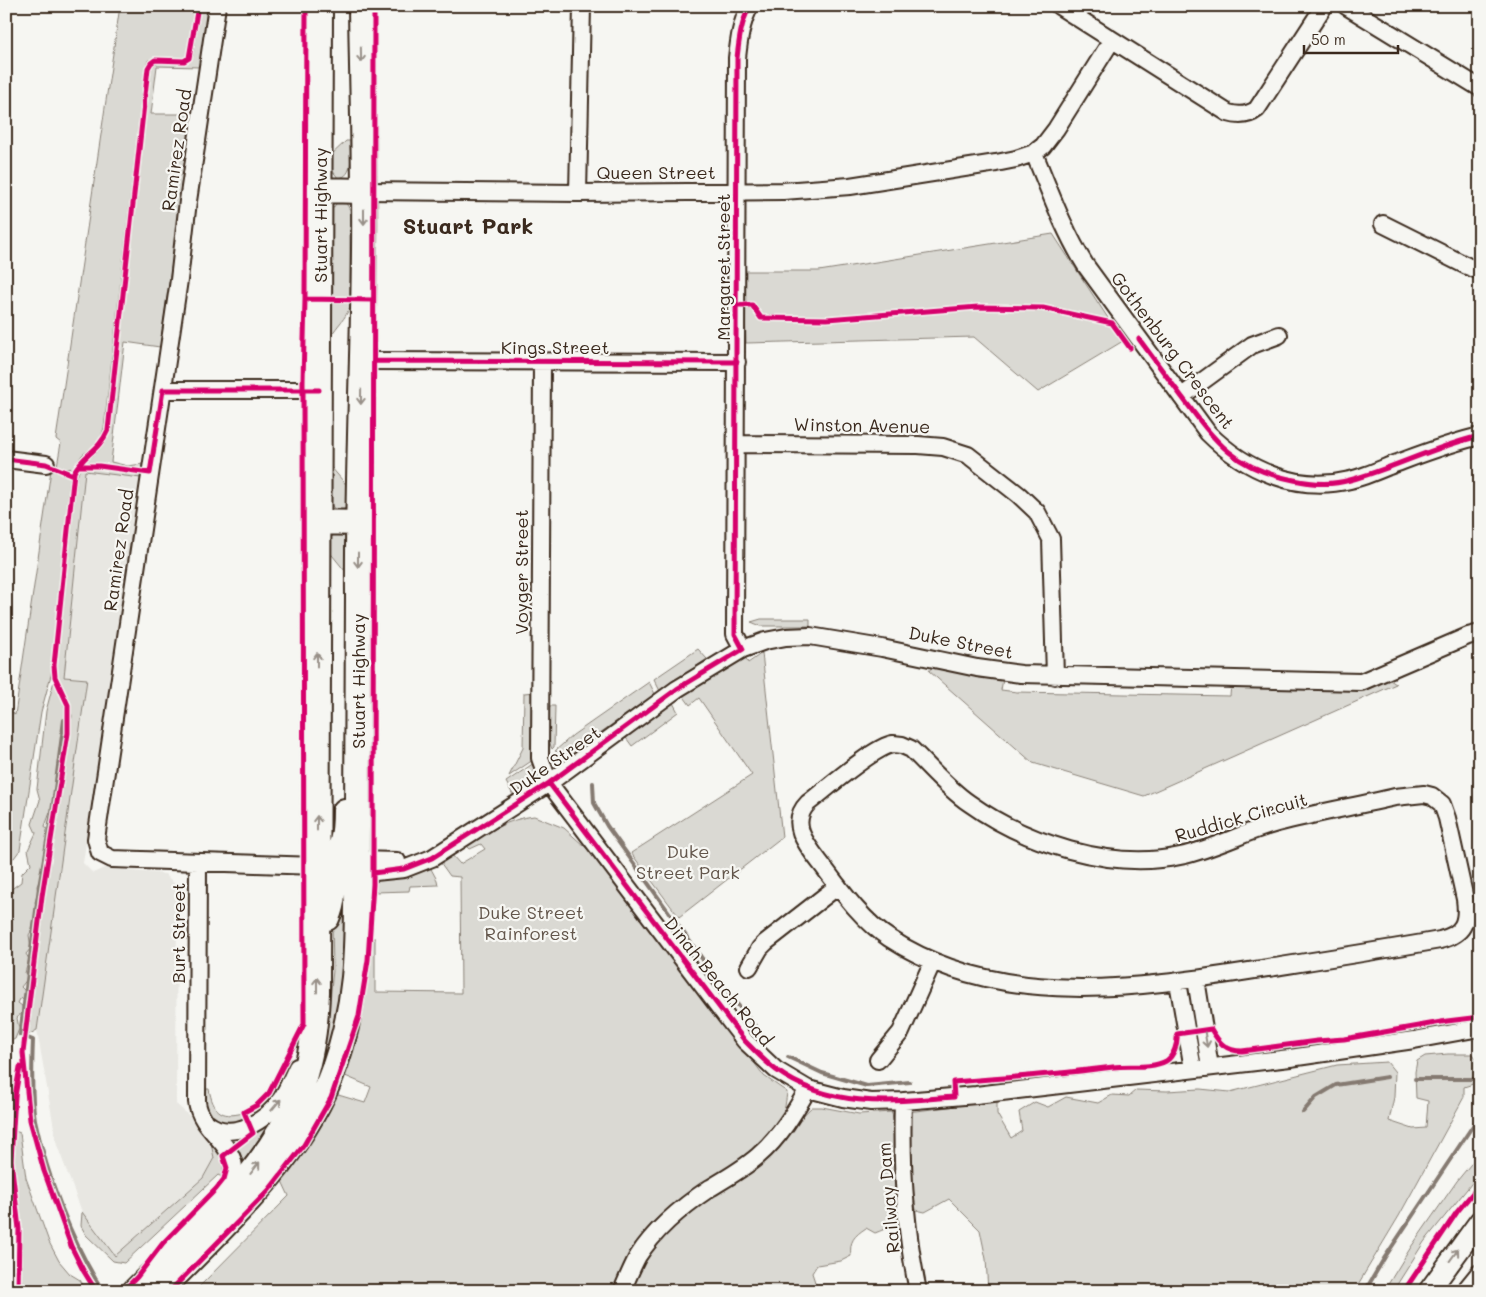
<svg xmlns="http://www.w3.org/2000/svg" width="1486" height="1297" font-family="Mali,sans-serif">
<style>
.built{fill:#e8e7e2}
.green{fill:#dad9d3;stroke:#8a8278}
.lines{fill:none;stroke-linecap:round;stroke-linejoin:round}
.stream{stroke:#857a71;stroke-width:4}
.minor-casing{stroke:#3b2a1e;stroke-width:20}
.major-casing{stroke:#3b2a1e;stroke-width:24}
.highway-casing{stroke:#3b2a1e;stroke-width:28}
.minor{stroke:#f6f6f2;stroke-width:16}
.major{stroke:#f6f6f2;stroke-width:20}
.highway{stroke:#f6f6f2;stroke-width:24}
.cycleway-casing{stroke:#f6f6f2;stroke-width:8}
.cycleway{stroke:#d6006c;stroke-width:5}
.oneway{stroke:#989088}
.labels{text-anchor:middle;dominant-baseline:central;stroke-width:4.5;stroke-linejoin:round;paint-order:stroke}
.street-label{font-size:18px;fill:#3b2a1e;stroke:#f6f6f2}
.park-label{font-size:18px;fill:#63564b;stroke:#f6f6f2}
.district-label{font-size:22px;font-weight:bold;fill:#3b2a1e;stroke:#f6f6f2}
</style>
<rect width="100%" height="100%" fill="#f6f6f2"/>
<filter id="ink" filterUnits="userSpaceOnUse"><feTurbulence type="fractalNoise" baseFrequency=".02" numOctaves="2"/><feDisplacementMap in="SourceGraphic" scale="10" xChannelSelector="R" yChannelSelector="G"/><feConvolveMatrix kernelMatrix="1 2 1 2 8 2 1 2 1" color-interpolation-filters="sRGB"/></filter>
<g filter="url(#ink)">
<path class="built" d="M85,471L141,478L83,863L93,873L104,868L165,874L177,886L176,1104L209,1133L214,1158L203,1178L115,1256L82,1212L57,1145L37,1030L87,679L64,677Z"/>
<path class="green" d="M120,6H195L188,54L185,58C173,61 160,56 148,60L145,68L104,428L99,442L82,455L73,468L67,469L57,466L61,443L56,439Z
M201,6H209L200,67L157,66L151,114H193L160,347L125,342L111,462L128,466L142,464L141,478L85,471L64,677L87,679L37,1030L28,1035L45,896L72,716L69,701L57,675L56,667L77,477C83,457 94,459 103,445C106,441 108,435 110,430L151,68C162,55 181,73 193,56Z
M346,141H350C350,152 355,177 338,178L332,170L329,157Z
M338,201L346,203L350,210V306C346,319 337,325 331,336H328L331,211Z
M1053,234L1123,341L1038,392L974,337L746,343L744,271H819Z
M328,467H331L349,488V504L345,509L335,510L328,500Z
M51,470L70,477L51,675L41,712L20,850L14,858L8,857L6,851V707L15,715Z
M337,534H342L349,542V569L345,571L328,550C329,542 328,536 337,534Z
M761,619H810V626H761L751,622Z
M698,649L707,659L660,691L654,679Z
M762,653L782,837L679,917L631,853L752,775L699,698L690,705L682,694L744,654L748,663Z
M934,664L1003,679L1001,690L1017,692L1230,696L1231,685L1387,678L1396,684L1144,796L1033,763L929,671Z
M54,681L64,704L66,716L53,810H51L45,826L47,830L48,841L46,844C44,858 43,874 37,886L38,893L35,902L37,909L34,926L29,935L31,948L26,954L29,959L25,973L28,978L21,987L25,991L24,998L20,999L18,1003L22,1006V1012L17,1018L19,1029L15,1039L7,1043L6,1049V922L9,918L6,909V893L21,882L22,873L31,864L28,850L36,833L32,824L40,800L37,789L46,711Z
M649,682L655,694L573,752L562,754L555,751L573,735Z
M534,692L533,760L509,776L523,748L524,693Z
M672,701L678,712L632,746L624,735Z
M547,706H555L554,747L552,749L548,738Z
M534,763C535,780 526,787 513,795L506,782Z
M534,816L564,828L593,854L699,988L764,1076L787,1092C786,1100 785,1111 781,1118C760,1160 690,1188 654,1221C634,1240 626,1266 616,1291H195L289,1196L282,1181L306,1145L335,1094L365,1103L371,1087L343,1075L361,1017L370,960L371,938H375V992L461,993L460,877L450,876L440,862L451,854L460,864L485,849L481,844L470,849L467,846C489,832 507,819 534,816Z
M430,867L437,880L438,885L410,886L409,891L375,892L374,885L378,877L415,874Z
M345,891L347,970L322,1079L295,1116L329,1012L333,970L332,921Z
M1448,1054H1473C1481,1064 1481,1071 1476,1083L1464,1087V1097L1399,1216L1354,1291H988L986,1259L980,1230L949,1199L925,1212L916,1210L905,1142L908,1112L997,1101V1114L1011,1138L1022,1131L1019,1112L1035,1102L1048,1107L1066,1097L1098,1103L1112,1095L1129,1096L1136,1090L1167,1091L1200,1089L1230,1092L1337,1065L1387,1062L1395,1072L1394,1097L1389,1121L1413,1129L1426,1128L1428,1101L1416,1098L1415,1072L1417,1061L1425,1056Z
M204,1089H209C213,1110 220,1119 243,1113L246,1120C215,1128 207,1119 204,1089Z
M812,1107H822L859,1114L892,1112C895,1136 906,1205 892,1224C889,1228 880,1231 875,1233L866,1228C854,1236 849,1241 851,1256L841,1261L817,1265L812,1273L818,1291H629C640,1268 652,1245 670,1227C698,1200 735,1187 764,1162C783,1146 793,1123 812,1107Z
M261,1123L271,1130L243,1165H241L235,1151L255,1134L253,1127Z
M15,1131L20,1133L26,1178L49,1242L59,1261L70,1274L80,1280L87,1291H20L21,1230L14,1169Z
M209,1133L223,1151L220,1155L223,1168L222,1177L218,1175L124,1263L113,1261L86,1235L81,1226L82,1212L115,1256L203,1178L214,1158Z
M1480,1153V1173L1424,1242L1393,1291H1384L1411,1247L1457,1181Z"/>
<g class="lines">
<path class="stream" d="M64,720L52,812L39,887L20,1035L33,1040C32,1064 31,1096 35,1120C47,1176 72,1243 103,1291
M593,783L594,803L607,826L711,971
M729,994L755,1026
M788,1057L822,1073L867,1086L910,1082
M1415,1079H1480
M1303,1112L1316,1097L1336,1085L1387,1077
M1365,1291L1385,1257L1480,1115"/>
<defs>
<path id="minor" d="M217,6L188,201L179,280L96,839L100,853L112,859L317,866
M1059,6L1228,113C1238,116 1248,116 1257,109L1324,6
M1346,6L1480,88
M1112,40L1056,129L1043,146L1034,153C1050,192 1064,231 1086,266L1208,433C1245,470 1297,493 1350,480C1363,477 1377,471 1389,466C1419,455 1449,443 1480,436
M364,191L578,193L783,191L850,186L996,163L1016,159L1034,153
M578,193L582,6
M1383,224L1467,266L1480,271
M362,361L737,362
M542,361L540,758L549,783L718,1006L745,1041L776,1070L808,1089L843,1098L871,1102L904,1101L976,1095L1290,1058L1414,1040L1480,1028
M163,390H319
M1182,396L1252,345L1279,335
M737,444L918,445L943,447L968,455L1019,495L1037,512L1051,539L1055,676
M6,459L46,464
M743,649L735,634L737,58C739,40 741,22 750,6
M893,744L902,745L911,749C930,767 947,788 969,803C1025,843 1111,871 1180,856C1214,849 1244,832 1277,823C1316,813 1356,806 1395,797L1424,794L1432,796L1442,804L1447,818L1465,899C1468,922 1464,934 1440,940C1383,950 1325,959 1268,968C1143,988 1001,1011 889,938C863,921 843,893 825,869C811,850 786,825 808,803C825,790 875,746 893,744Z
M358,860L397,861
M198,863L197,1102C201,1138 260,1153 220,1195
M358,881L375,872L404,869L432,858L549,783L677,689L743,649L765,641L786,637L810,636L882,648L977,668L1021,674L1361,682L1468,636L1480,633
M749,967L760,948L766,942L838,886
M1196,979L1210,1067
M1178,982L1193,1069
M878,1060L901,1032L933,961
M903,1101C901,1164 905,1229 918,1291
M207,1123C232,1143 267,1120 281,1099C288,1089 292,1077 297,1067
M622,1291C627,1279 632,1267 638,1256C656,1228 683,1206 710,1188C727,1178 743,1169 758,1156C780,1137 794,1113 808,1089"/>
<path id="major" d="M1429,1291L1480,1221
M1467,1291L1480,1275"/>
<path id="highway" d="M320,190L364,191
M318,522L358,523
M317,866C320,865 325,865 328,863C344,854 345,826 345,811
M327,918C341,887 321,884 358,860
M135,1291L242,1184C293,1123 315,1071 317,992L320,6
M160,1291C223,1226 293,1166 329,1081C364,995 356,917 357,827C357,750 358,673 358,596C357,481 363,366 364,250C365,169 362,88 361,6"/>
</defs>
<use href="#minor" class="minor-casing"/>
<use href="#major" class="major-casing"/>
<use href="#highway" class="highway-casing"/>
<use href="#minor" class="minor"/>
<use href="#major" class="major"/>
<use href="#highway" class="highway"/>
<defs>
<path id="cycleway" d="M305,299L373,300
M737,305H752L761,318L827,319L978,307L1043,308L1112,323L1130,348
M1139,339C1154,359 1168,378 1182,397C1216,443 1235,469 1294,480C1312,484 1333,485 1350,480C1395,468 1435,446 1480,436
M374,361L737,362
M6,459L46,464L73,475
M78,466H99L150,473L163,390H319
M549,783L745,1041C755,1051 765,1062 776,1070C830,1109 893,1102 954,1097L953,1082C1007,1078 1060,1074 1113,1067C1129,1065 1151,1069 1166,1061C1174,1056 1178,1043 1177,1034L1211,1029C1219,1043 1226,1051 1242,1051L1317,1041L1344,1039L1447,1021L1480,1017
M373,873L404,869L432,858L549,783L677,689L743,649L735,634L737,58C739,40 741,22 750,6
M18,1291L19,1229L11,1160L15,1096L20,1067
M96,1291L83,1270L71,1246L44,1171L30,1120L23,1053L42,896L68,733V705L55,677L54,665L74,472C84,454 99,451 108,430L148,68L151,63L155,60L184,61L189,58L198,6
M123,1291L137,1277L163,1243L216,1189L224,1179L227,1168L223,1156L253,1133L244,1112L257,1105L269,1093L304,1024L303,381L305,299L306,6
M170,1291L269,1190L304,1145L331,1098L359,1016L368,960L373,884L374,6
M1404,1291L1457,1212L1480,1184"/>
</defs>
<use href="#cycleway" class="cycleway-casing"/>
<use href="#cycleway" class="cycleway"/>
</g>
<defs><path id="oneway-shaft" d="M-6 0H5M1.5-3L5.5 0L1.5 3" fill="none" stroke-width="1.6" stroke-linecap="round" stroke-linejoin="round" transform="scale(1.25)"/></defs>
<g class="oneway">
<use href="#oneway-shaft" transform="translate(361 55) rotate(89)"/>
<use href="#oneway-shaft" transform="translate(364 217) rotate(90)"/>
<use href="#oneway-shaft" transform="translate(361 397) rotate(91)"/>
<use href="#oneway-shaft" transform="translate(358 560) rotate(90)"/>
<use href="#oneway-shaft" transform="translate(317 660) rotate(-90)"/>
<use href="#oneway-shaft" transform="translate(317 823) rotate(-90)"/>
<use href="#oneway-shaft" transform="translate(317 985) rotate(-90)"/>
<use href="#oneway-shaft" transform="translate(1206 1040) rotate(81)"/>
<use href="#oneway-shaft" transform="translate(276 1105) rotate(-50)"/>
<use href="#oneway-shaft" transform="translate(255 1168) rotate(-52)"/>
<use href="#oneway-shaft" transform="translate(1454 1255) rotate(-54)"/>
</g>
</g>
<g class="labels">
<g class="street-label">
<text transform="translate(176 150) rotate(-82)">Ramirez Road</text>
<text x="656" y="172">Queen Street</text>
<text transform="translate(320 215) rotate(-90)">Stuart Highway</text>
<text transform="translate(723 267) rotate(-90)">Margaret Street</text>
<text x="555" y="347">Kings Street</text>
<text transform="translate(1173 350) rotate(53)">Gothenburg Crescent</text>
<text transform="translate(862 425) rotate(1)">Winston Avenue</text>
<text transform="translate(118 550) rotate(-82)">Ramirez Road</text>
<text transform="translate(521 572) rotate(-90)">Voyger Street</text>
<text transform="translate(961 642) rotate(11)">Duke Street</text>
<text transform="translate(358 681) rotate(-90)">Stuart Highway</text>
<text transform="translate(555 760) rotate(-35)">Duke Street</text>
<text transform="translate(1241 817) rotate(-16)">Ruddick Circuit</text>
<text transform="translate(178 933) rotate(-90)">Burt Street</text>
<text transform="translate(719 981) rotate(51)">Dinah Beach Road</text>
<text transform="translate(888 1198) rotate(-95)">Railway Dam</text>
</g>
<g class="park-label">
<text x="688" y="851">Duke<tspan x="688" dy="21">Street Park</tspan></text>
<text x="531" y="912">Duke Street<tspan x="531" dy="21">Rainforest</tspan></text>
</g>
<g class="district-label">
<text x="468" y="225">Stuart Park</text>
</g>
</g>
<rect width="1486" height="1297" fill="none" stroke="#f6f6f2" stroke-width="25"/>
<rect x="12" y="12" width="1461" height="1272" fill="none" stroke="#3b2a1e" stroke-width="2" filter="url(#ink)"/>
<path d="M1304 45v8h94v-8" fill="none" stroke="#3b2a1e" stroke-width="2.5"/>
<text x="1311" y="45" font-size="15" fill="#3b2a1e" stroke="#f6f6f2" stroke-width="4" paint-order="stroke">50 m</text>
</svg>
